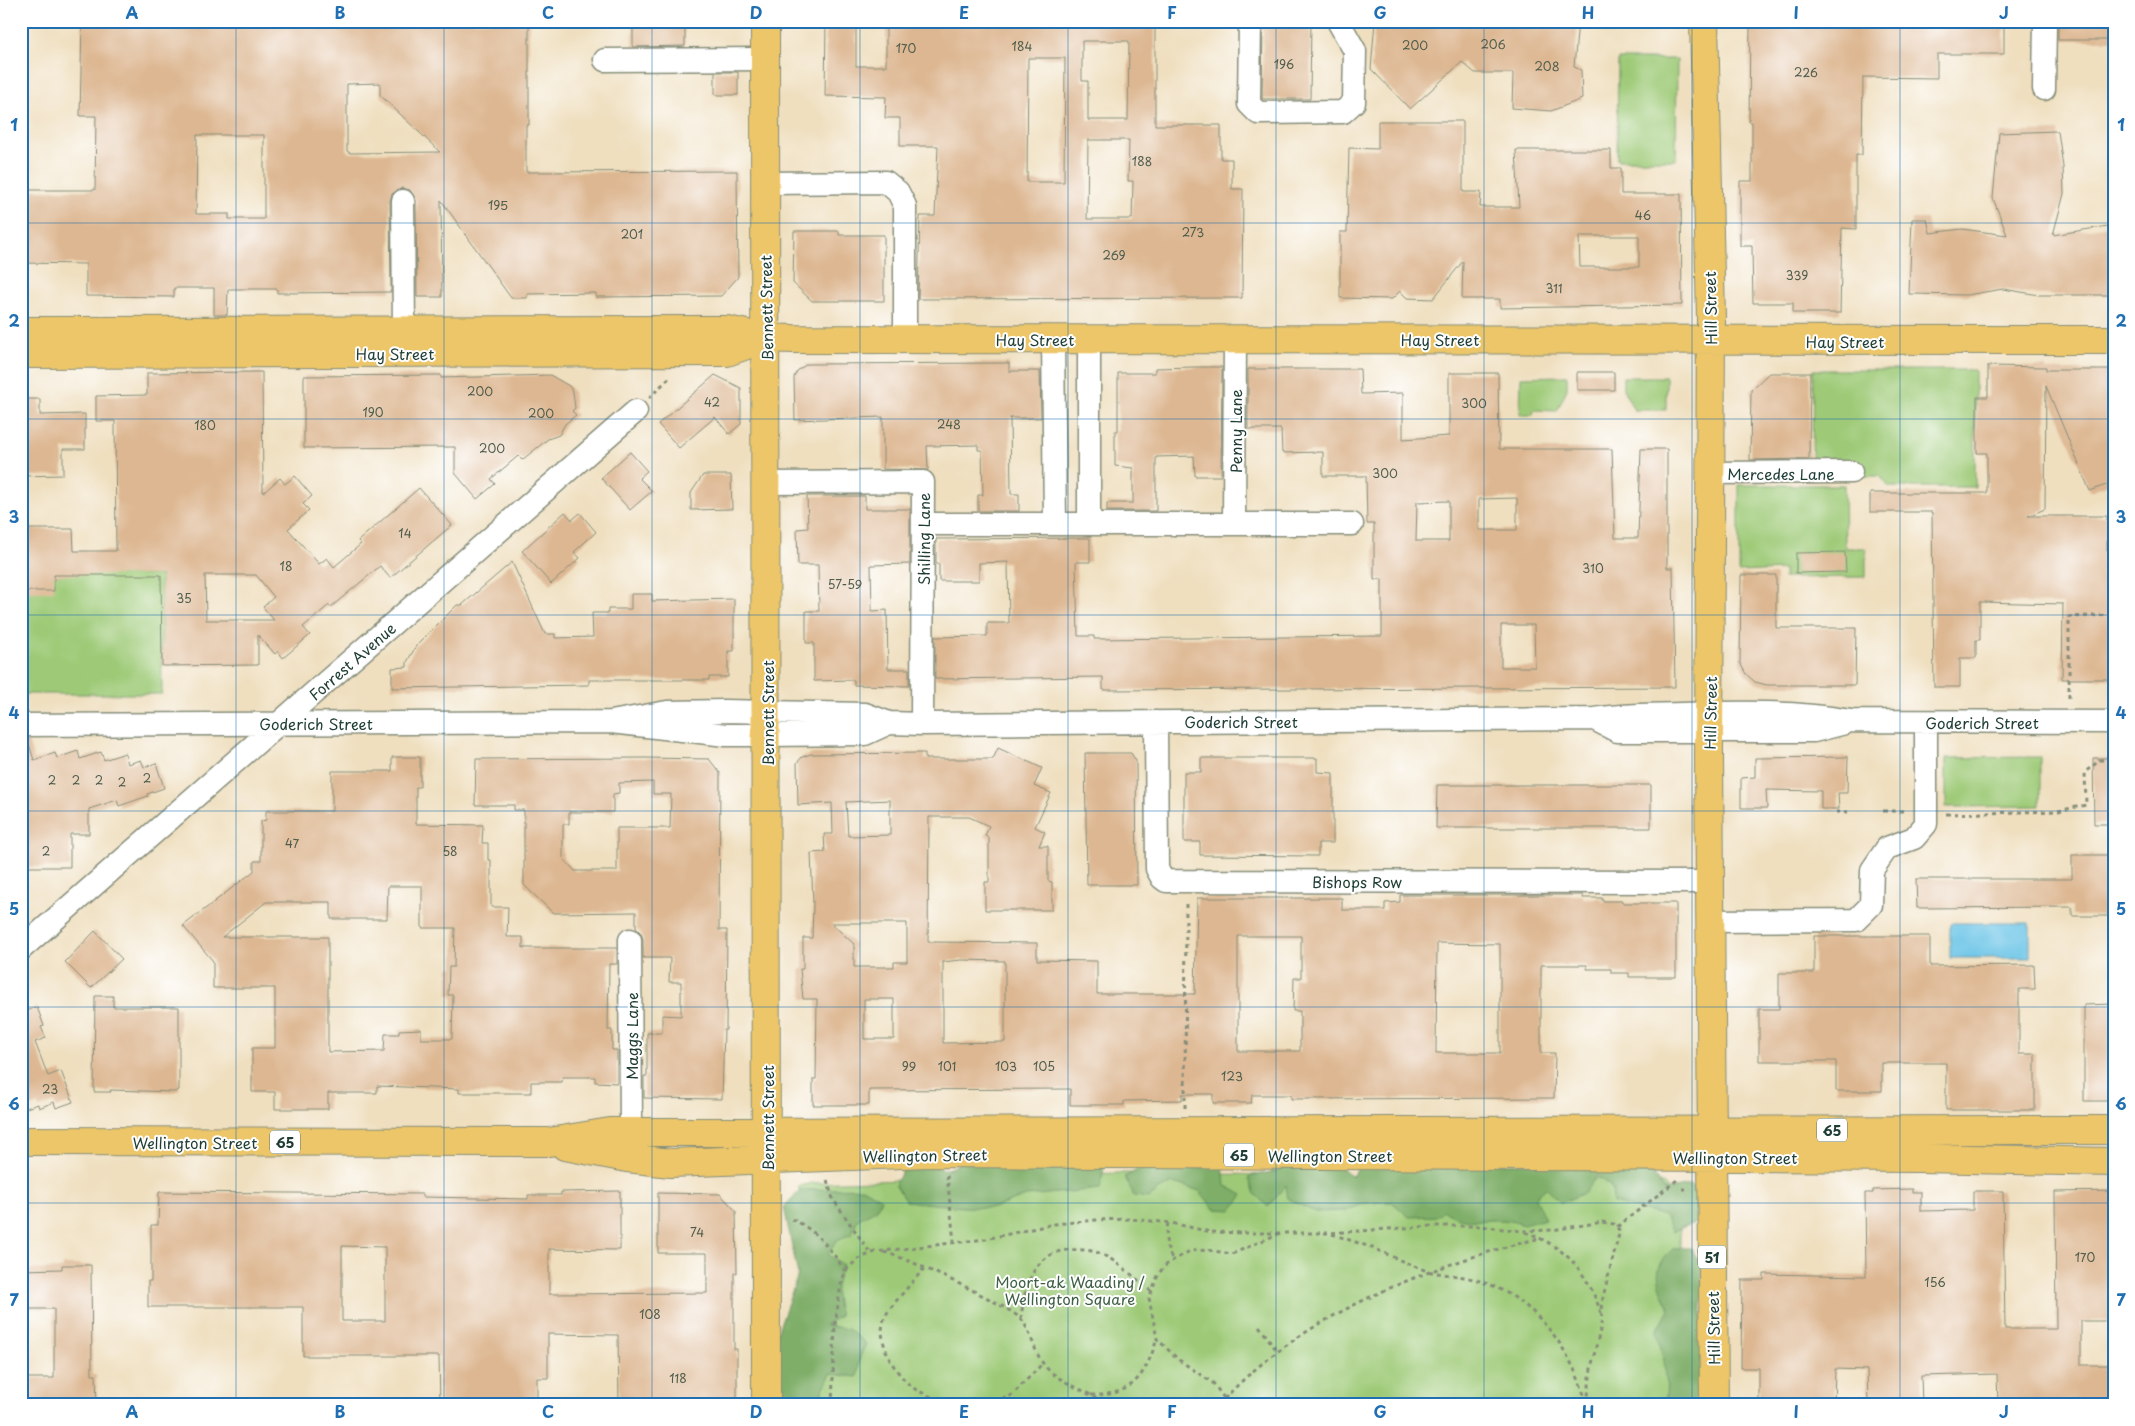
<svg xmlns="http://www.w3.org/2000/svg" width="2135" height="1426" font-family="'Playpen Sans',sans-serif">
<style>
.green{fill:#9eca77;stroke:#5e8456}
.forest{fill:#7eae68;stroke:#4e764e}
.water{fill:#68c3e6;stroke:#44808d}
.building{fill:#ddb792;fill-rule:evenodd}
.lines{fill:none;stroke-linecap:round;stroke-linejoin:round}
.minor-casing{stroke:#878e7a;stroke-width:25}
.major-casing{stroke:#878e7a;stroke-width:30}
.path{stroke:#878e7a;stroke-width:3;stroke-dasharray:4 4;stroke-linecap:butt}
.minor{stroke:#fff;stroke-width:22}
.major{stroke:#ecc669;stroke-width:28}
.grid{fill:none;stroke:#1f6fb2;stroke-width:1;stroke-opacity:0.55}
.labels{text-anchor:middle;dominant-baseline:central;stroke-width:4;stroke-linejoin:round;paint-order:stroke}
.number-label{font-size:12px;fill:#4e5c4c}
.shield{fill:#fff;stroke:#627771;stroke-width:1}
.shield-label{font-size:14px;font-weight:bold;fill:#1f3d34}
.street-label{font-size:15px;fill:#1f3d34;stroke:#fff}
.park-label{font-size:15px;fill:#3f6045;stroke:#fff}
.neatline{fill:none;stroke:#1f6fb2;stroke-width:2}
.grid-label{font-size:16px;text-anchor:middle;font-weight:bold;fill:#1f6fb2}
</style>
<rect width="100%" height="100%" fill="#fff"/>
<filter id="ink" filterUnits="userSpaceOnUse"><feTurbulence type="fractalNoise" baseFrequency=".02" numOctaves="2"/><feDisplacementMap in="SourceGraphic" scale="10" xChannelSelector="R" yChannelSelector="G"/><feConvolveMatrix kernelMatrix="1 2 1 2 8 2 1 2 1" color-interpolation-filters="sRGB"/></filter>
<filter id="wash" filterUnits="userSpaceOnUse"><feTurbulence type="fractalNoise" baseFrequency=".0096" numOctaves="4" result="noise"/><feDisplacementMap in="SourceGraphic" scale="20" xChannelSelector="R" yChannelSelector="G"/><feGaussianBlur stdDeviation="1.12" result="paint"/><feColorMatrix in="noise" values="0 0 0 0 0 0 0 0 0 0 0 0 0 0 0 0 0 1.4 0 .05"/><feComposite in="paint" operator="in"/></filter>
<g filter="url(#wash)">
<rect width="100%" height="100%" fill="#efdfbf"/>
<path class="green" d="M1618,59H1677L1676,160H1617Z
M1813,370H1975V487H1889L1880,476H1862V465L1812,464Z
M1567,376V389L1557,411L1534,410L1533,415H1520L1521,377Z
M1623,377H1666V410H1634L1623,389Z
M1739,485H1844L1845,548H1866V577L1784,578V570L1739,572Z
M74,574L161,575L162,694H21V591H32L54,575Z
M2040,757V806L1946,807V758Z
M1119,1173L1648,1179L1664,1185L1677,1199L1680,1233L1682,1405H795L799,1186L813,1183Z"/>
<path class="forest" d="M926,1159C943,1174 946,1171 964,1160L1105,1162L1100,1189L1026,1196L994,1208L962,1207L906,1201L895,1185L904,1168Z
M1291,1161H1336L1352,1177L1360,1161L1647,1166L1663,1190L1690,1185L1702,1192V1220L1673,1231L1665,1216L1613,1203L1612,1188L1597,1176L1584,1193L1561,1203L1546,1188L1535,1198L1545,1219L1523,1225C1497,1213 1472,1229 1443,1211L1438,1216L1409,1217L1392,1202L1366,1203L1345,1211L1315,1212L1288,1199L1286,1185L1268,1207L1255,1194L1248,1177L1279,1170Z
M1223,1164L1225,1185L1243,1195L1232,1210L1214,1209L1200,1191L1173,1183L1159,1190L1149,1198L1134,1196L1125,1177L1145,1165Z
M862,1188L881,1199L877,1209L857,1220L852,1234L837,1240L828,1255L843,1265C834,1287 834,1293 840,1316L825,1325L848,1329L866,1344L860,1357L857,1377L831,1374L822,1391L818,1405H783L777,1363V1333L798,1275L784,1207L800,1190Z
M1674,1248H1691L1702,1266V1356L1699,1377L1702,1405H1664C1671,1382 1662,1354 1657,1331L1669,1309C1659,1280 1649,1271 1674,1248Z"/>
<path class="water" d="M1950,923H2030V958H1950Z"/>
<g id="blocks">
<path class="building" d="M82,21H402V23L529,21V125H526V172L737,171L738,277L721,296L596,297V293L527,294V298H511L441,200L442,297H417L416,200L410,190L402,188L392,194L390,201L391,292L277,293V289H228L227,315H214V288H174V297L86,296V264L21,263V190H95L96,116H80ZM380,83V95L440,152L350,153L347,151V84ZM197,135H264V219H229V214H196Z
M633,21H685V46L633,47Z
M826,21H856V66H886V21H1155V125H1221V159H1232V189H1243L1242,298L918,299L920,216H935L938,146H900V118H885L886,97L825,96ZM1082,41H1129L1128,120H1088V81H1082ZM1028,58H1065L1064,182H1027ZM1088,140H1129L1128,181H1133L1132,219H1087Z
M1263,21H1311L1310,99H1262Z
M1375,21H1578L1574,67L1581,70L1582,99L1551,111L1512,108L1513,73H1475L1462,62L1410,109L1371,69Z
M1750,21H2004V54H1937V78L1863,77L1862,155H1856V229L1842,228L1840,313H1793V303H1753L1752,246H1740V181H1752V122H1749Z
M2058,21H2114V40H2058Z
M715,72H738V95H715Z
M1378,121H1463V192H1481L1480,207H1519L1516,150H1611V168H1621V194H1681L1682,305L1500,308V299H1462L1463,261L1433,299L1407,298L1400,291L1392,299L1340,298V232H1347L1349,148L1378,149ZM1579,236H1639V267H1580Z
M2058,131L2063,167L2064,194L2053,235L2114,225V295H2039L2003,289L1967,295L1909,294L1912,219H1927L1930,233L1962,229L2007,235L1993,198L1999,133Z
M794,231H839V235H884V301H812L793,283Z
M1009,363V371H1040L1041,418H1010L1011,494H1019V511H978V495H983L982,450H978V445L927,446L928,470L883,469V417L795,420L794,377L797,371L807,364Z
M1988,366L2046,367V370H2114V482L2090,491L2046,386L2045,509L2028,516H2107V550H2114V679H2062L2063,604L1980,602V640H1976V658H1960V687H1934L1932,512H1870V493H1987V453H1977V397H1988Z
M1194,367H1222L1221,476H1195L1194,456L1156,457V511H1107V503H1133V468L1115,466V431H1118V373H1155V368Z
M1248,369H1360L1361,394L1403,393V439L1449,436V373H1498L1499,449H1612L1615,538H1638L1641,449H1667V568H1673L1675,687L1103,690V677L935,679V637L987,636V623H1009L1008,562L979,563V581H939V564H936V539L1090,538V562H1076L1078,636H1094V639L1382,636V579L1374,580V524H1367L1366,476H1323V452L1282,453L1281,429H1248ZM1517,498V530H1479V499ZM1449,501V541H1416L1417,502ZM1501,625H1534L1535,667H1501Z
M262,372L263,493L280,478L285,484L295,476L312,496L303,504L309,510L288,529L319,564L327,558L334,567L361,544L358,541L419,488L452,525L390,578L380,566L331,607L329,605L303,627L310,635L283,658L278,651L275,654L258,635V665L162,666L161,575H54V591H21V529H73L74,551H116L115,421H96V396L147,395V373ZM205,575H256L274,597L263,607L274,620H206Z
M1577,372H1614V390H1577Z
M1769,373H1810L1809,459L1750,460L1751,390Z
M441,375V378L550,375L569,386L573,392L575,408L572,411L576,415L565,424L559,435L548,439L522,460L518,456L491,479L495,484L477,499L455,473V447L304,448V376Z
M715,375L741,388V424L729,434L715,417L679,448L658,424Z
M21,399H40V415L85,414V449H63V475L21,476Z
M630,452L647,471L639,478L652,491L630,510L601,478Z
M703,475H731L732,509L691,510V493Z
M807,496H865V509H910V564L871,565L872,611L887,610L888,669H909V686L854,685V680L814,681V643H806V611H819L818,565H798L797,529L808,528Z
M565,512L572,520L580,513L596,532L574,552L580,558L551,584L522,551Z
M1845,552L1846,572L1796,573V553Z
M512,562L545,634H555V638L593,637L592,613H608V609H631V594H652V601L734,599V651H728V677H709V680H589V685L392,688V668L407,667V662L416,646L457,605H462Z
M1741,575H1776V628H1856L1855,685H1767L1755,682L1746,674L1740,663Z
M21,738H27L34,760L55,753L57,758L78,751L80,759L101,752L104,760L125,753L128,764L141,760L144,767L156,763L164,788L147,794L148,796L119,806L117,800L89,809V834H70V867H21Z
M998,748L1042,768L1034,786L1051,793L1035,827L1045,832L1039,846H1048V881L1052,882V910H985V882H989V838L985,836L989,826L969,817H929L928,942L1037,943V960L1097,961V994H1195L1197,898H1342V910H1385V903L1400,902V895H1583V898H1602V901H1622V903H1676V977H1629V973H1611V969H1587V965H1541V1053H1555L1554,1098L1291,1099V1095H1252L1251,1103H1213V1094H1182V1100L1124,1101V1105H1070V1089L869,1090V1105H813V1079H816L817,999H803L800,969H803V938H812L813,904L811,853L825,852L824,834H833L832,803L798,805L797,763L802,757L811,754L925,753V759H993ZM890,800V835L848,836L846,802ZM831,923H907V962H894V967H854V944ZM1238,936H1301V978H1294L1293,1011H1300V1051H1238ZM1437,943L1500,944V1053H1436ZM961,960L1005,961V1042L943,1043V962ZM864,999H894V1039H864Z
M1085,753H1131L1136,761L1137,885H1087Z
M392,757H420V787H416V824L483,825L482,843H488V860H491V907H508L507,937H523V948H617V964H609L608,1030H612V1050H617V1083L595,1082V1077H563L562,1082H531V1093H459V1089L377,1086V1093H328V1109H275V1092H252V1048H275V988H213V961L183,926L254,871V861H261V821L266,820V811H332V771H392ZM388,886H422V928H455L454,967H449L448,995H453L452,1039H421V1029L399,1030V1034H385L384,1051L328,1052V937H222L266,902H331V919H387Z
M1848,757L1847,793H1838L1839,809H1821V791L1766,790L1767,808H1741V778L1755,777V758Z
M645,758L709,759L720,773L719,930H727L726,1030H724L722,1099L644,1098V1076H647V1033H662V1015L681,1016V982H669L670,958H643V939L641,933L636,928V912L553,913L524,885V810H514V805H475L476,759ZM653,782V794H671L670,828H617V871H575L563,858V824H569V812H613V794L619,793V783Z
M1201,758H1317V772L1333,773V843H1318V856L1200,855V842H1184V772H1201Z
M2093,758H2114V824H2094Z
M1437,785H1651V828H1436Z
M2072,855H2114V916H2072V907L1917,908L1916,879H2072Z
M95,931L122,959L91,988L65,962Z
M1814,936H1930V966L2034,965L2035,989H2019V1054H2035V1110H1946V1063H1882V1091H1836V1061H1759V1009H1779V973H1814Z
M95,996H113V1007H179V1090L175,1092L110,1090L111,1092H94Z
M2114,1004V1101H2084V1005Z
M37,1007L44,1026L41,1027L46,1038L35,1042L48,1076L61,1071L73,1102L56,1108L54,1102L39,1108L38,1104L21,1110V1009L24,1012Z
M1912,1189V1192H1921V1211L1973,1210V1191H2003L2005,1329H2056L2055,1192L2114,1191V1321H2081V1365H2114V1405H1998L1997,1374L1921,1376L1922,1405H1868L1867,1370L1835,1369L1834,1405H1759V1368H1741L1742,1280H1764V1274L1866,1276L1865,1193H1873V1190Z
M620,1191V1250L549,1249V1294L707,1293V1253H658V1193L720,1194L736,1211L737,1273H734V1349H737V1405H619L618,1335L548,1334V1378H537V1405L475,1403V1405H440L439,1356H303V1307H148V1281H151V1225H158L159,1192L423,1194V1197L528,1199V1195H561V1192ZM342,1246L385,1247V1321H342Z
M62,1265H91L92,1375H96L97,1405H53V1401L21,1402V1378H54V1309H21V1270L62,1269Z"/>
</g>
</g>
<g filter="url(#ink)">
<use href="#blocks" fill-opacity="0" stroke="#878e7a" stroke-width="1"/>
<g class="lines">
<defs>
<path id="minor" d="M1250,21L1249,104L1258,113L1343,112L1354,102L1355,51L1338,21
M605,60L765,59
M2044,89L2045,21
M765,183L886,182L898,192L905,206V339
M403,201L404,332
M1053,338L1055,524
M1710,473L1851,472
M765,483L923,482L922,724
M923,524H1352
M1089,524V339
M1234,524L1235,339
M1594,719L1617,731H1814L1845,723
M611,722L667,712L725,711L865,714L889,723L922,724L1594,719C1624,714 1652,715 1682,714C1738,712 1795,711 1851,721L2114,722
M1156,722L1157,869L1162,878L1166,881L1710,882
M21,725L611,722L726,735H767L865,734L889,723
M1710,921L1856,920L1871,905L1872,870L1887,848L1914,838L1926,824V722
M630,940L631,1132
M21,949L636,411"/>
<path id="major" d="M765,21L766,1405
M1704,21L1711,318L1709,756L1714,1405
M21,331L727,330L766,338L793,339L2114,340
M21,354L727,352L766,338
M21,1141L549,1142L610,1132L2114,1130
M565,1146L627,1158L671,1163L929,1153L1919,1158L2114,1162"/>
</defs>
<use href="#minor" class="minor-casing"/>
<use href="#major" class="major-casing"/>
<path class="path" d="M649,398L671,376
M2069,698V617L2114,615
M1883,811H1907
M1836,812H1852
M1946,814L2058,811L2086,805L2085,772L2100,760H2114
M1185,1108L1186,902
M947,1175L954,1242
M827,1180L833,1199L871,1254
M1683,1189H1686
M792,1219C817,1231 831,1249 845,1271
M1168,1223C1165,1238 1165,1247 1173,1260
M1617,1227L1677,1180
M1525,1232C1567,1247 1587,1272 1601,1313
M1332,1234C1349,1240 1366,1245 1382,1252C1398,1259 1412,1266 1428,1271C1443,1275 1458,1275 1473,1279C1531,1294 1571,1346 1586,1402
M884,1252C905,1257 1011,1306 1022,1320C1034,1337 1034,1358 1051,1372C1067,1386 1089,1390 1103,1405
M924,1268C916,1279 887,1309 884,1319C876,1343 896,1376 915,1389C927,1396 938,1399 950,1405
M1021,1319C1024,1289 1032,1253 1068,1250C1078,1249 1090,1250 1099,1253C1118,1261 1136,1279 1152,1292
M1259,1326L1278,1352
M1091,1395C1133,1396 1145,1376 1157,1339
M1224,1398L1213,1383L1179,1360L1157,1339L1149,1298L1159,1273L1168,1263L1190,1251L1208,1250L1232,1254L1280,1233
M832,1405L835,1325L841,1284L845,1271L858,1259L875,1252L986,1239L1054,1224L1096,1220L1131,1219L1171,1223L1211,1232L1248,1233H1329L1433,1226H1478L1522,1231L1552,1230L1603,1222L1614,1224L1619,1230V1234L1603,1297L1601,1326L1591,1368L1587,1405
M987,1405L1012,1395L1042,1364
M1219,1405C1294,1318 1431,1264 1541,1238"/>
<use href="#minor" class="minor"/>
<use href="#major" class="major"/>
</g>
</g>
<path class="grid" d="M236,21V1405M444,21V1405M652,21V1405M860,21V1405M1068,21V1405M1276,21V1405M1484,21V1405M1692,21V1405M1900,21V1405M21,223H2114M21,419H2114M21,615H2114M21,811H2114M21,1007H2114M21,1203H2114"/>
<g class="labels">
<g class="number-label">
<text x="1493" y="44">206</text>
<text x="1415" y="45">200</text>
<text x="1022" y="46">184</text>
<text x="906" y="48">170</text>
<text x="1284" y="64">196</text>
<text x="1547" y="66">208</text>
<text x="1806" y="72">226</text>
<text x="1142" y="161">188</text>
<text x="498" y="205">195</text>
<text x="1643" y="215">46</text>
<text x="1193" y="232">273</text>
<text x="632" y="234">201</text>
<text x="1114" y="255">269</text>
<text x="1797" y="275">339</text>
<text x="1554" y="288">311</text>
<text x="480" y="391">200</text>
<text x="712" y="402">42</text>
<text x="1474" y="403">300</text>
<text x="373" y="412">190</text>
<text x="541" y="413">200</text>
<text x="949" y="424">248</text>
<text x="205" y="425">180</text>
<text x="492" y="448">200</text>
<text x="1385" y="473">300</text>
<text x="405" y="533">14</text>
<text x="286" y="566">18</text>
<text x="1593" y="568">310</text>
<text x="845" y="584">57-59</text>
<text x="184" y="598">35</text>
<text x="147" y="778">2</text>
<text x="52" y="780">2</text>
<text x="76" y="780">2</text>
<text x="99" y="780">2</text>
<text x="122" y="782">2</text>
<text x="292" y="843">47</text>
<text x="46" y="851">2</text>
<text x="450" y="851">58</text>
<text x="909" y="1066">99</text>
<text x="947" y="1066">101</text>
<text x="1006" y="1066">103</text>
<text x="1044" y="1066">105</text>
<text x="1232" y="1076">123</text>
<text x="50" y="1089">23</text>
<text x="697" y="1232">74</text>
<text x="2085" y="1257">170</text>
<text x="1935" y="1282">156</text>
<text x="650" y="1314">108</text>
<text x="678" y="1378">118</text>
</g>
<g class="shield">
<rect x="1817" y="1118.5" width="30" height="23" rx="4"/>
<rect x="270" y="1130.5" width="30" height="23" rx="4"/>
<rect x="1224" y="1143.5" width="30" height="23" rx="4"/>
<rect x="1698" y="1245.5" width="28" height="23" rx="4"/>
</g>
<g class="shield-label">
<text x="1832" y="1130">65</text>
<text x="285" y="1142">65</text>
<text x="1239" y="1155">65</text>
<text x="1712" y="1257">51</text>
</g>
<g class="street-label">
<text transform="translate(766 308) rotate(-91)">Bennett Street</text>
<text transform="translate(1710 308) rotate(-91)">Hill Street</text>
<text x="1035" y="339">Hay Street</text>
<text x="1440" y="339">Hay Street</text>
<text x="1845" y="341">Hay Street</text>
<text x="395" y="353">Hay Street</text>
<text transform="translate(1235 431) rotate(-90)">Penny Lane</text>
<text x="1781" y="473">Mercedes Lane</text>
<text transform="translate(923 539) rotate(-90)">Shilling Lane</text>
<text transform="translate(352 661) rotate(-41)">Forrest Avenue</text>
<text transform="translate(767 713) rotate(-90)">Bennett Street</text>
<text transform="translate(1710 713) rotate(-89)">Hill Street</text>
<text x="1241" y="721">Goderich Street</text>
<text x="1982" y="722">Goderich Street</text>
<text x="316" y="723">Goderich Street</text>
<text x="1357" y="881">Bishops Row</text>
<text transform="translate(631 1036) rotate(-90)">Maggs Lane</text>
<text transform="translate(767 1118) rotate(-90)">Bennett Street</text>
<text x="195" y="1142">Wellington Street</text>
<text transform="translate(925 1155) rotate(-1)">Wellington Street</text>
<text x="1330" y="1155">Wellington Street</text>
<text x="1735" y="1157">Wellington Street</text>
<text transform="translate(1713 1328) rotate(-91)">Hill Street</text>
</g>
<g class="park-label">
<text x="1070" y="1281">Moort-ak Waadiny /<tspan x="1070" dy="17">Wellington Square</tspan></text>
</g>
</g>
<rect width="2135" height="1426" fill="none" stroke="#fff" stroke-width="55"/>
<rect x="28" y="28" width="2080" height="1370" class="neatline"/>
<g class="grid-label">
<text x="132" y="19">A</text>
<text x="340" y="19">B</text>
<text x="548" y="19">C</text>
<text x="756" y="19">D</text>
<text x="964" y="19">E</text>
<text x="1172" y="19">F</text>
<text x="1380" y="19">G</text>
<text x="1588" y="19">H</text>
<text x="1796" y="19">I</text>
<text x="2004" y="19">J</text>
<text x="14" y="131">1</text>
<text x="2121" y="131">1</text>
<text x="14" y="327">2</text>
<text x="2121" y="327">2</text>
<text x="14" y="523">3</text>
<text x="2121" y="523">3</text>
<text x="14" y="719">4</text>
<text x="2121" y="719">4</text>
<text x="14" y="915">5</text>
<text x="2121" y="915">5</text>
<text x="14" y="1110">6</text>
<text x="2121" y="1110">6</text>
<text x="14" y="1306">7</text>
<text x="2121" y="1306">7</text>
<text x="132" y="1418">A</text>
<text x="340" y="1418">B</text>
<text x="548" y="1418">C</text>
<text x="756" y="1418">D</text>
<text x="964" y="1418">E</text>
<text x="1172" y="1418">F</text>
<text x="1380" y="1418">G</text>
<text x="1588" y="1418">H</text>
<text x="1796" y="1418">I</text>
<text x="2004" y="1418">J</text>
</g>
</svg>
